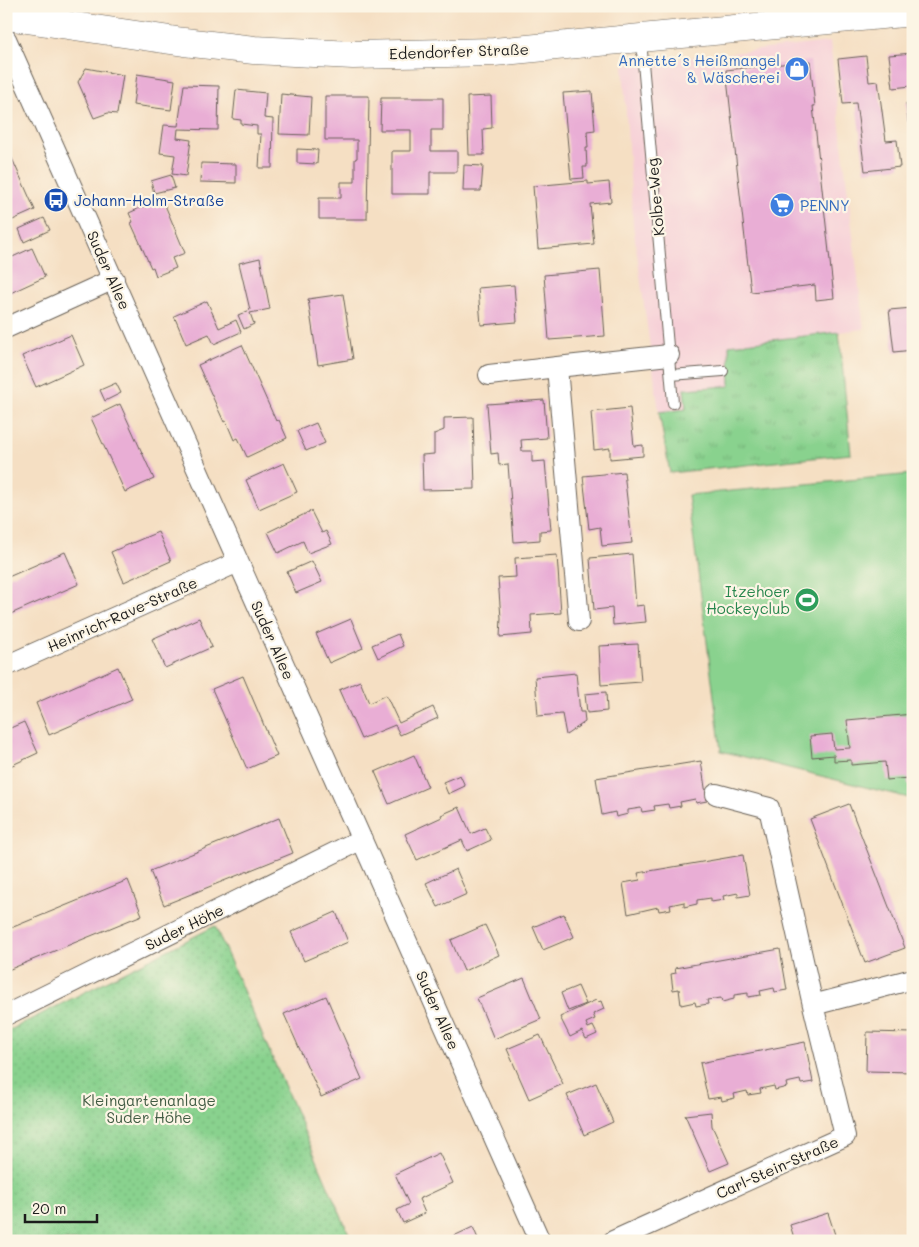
<svg xmlns="http://www.w3.org/2000/svg" width="919" height="1247" font-family="Mali,sans-serif">
<style>
.built{fill:#f6cfd7}
.grass{fill:url(#grass-tufts);stroke:#527755}
.garden{fill:url(#garden-dots);stroke:#527755}
.pitch{fill:#89d28e;stroke:#527755}
.building{fill:#e9aed5}
.lines{fill:none;stroke-linecap:round;stroke-linejoin:round}
.lane-casing{stroke:#686056;stroke-width:12}
.street-casing{stroke:#686056;stroke-width:22}
.secondary-casing{stroke:#686056;stroke-width:29}
.lane{stroke:#fff;stroke-width:10}
.street{stroke:#fff;stroke-width:20}
.secondary{stroke:#fff;stroke-width:28}
.labels{text-anchor:middle;dominant-baseline:central;stroke-width:4.5;stroke-linejoin:round;paint-order:stroke}
.street-label{font-size:15px;fill:#1c1c1c;stroke:#fcf5e5}
.shop-label{font-size:15px;fill:#366cbe;stroke:#fcf5e5;text-anchor:end}
.transit-label{font-size:15px;fill:#164399;stroke:#fcf5e5;text-anchor:start}
.leisure-label{font-size:15px;fill:#27864d;stroke:#fcf5e5;text-anchor:end}
.park-label{font-size:15px;fill:#425c44;stroke:#fcf5e5}
</style>
<defs>
<pattern id="grass-tufts" width="24" height="20" patternUnits="userSpaceOnUse" patternTransform="scale(1.25)"><rect width="24" height="20" fill="#89d28e"/><path d="M3 7l-1-3M5 7V3M7 7l1-3M15 17l-1-3M17 17v-4M19 17l1-3" fill="none" stroke="#76b47a"/></pattern>
<pattern id="garden-dots" width="8" height="8" patternUnits="userSpaceOnUse" patternTransform="scale(1.25)"><rect width="8" height="8" fill="#89d28e"/><path d="M2 2h.1M6 6h.1" fill="none" stroke="#76b47a" stroke-width="1.8" stroke-linecap="round"/></pattern>
</defs>
<rect width="100%" height="100%" fill="#fcf5e5"/>
<filter id="ink" filterUnits="userSpaceOnUse"><feTurbulence type="fractalNoise" baseFrequency=".02" numOctaves="2"/><feDisplacementMap in="SourceGraphic" scale="10" xChannelSelector="R" yChannelSelector="G"/><feConvolveMatrix kernelMatrix="1 2 1 2 8 2 1 2 1" color-interpolation-filters="sRGB"/></filter>
<filter id="wash" filterUnits="userSpaceOnUse"><feTurbulence type="fractalNoise" baseFrequency=".0096" numOctaves="4" result="noise"/><feDisplacementMap in="SourceGraphic" scale="20" xChannelSelector="R" yChannelSelector="G"/><feGaussianBlur stdDeviation="1.12" result="paint"/><feColorMatrix in="noise" values="0 0 0 0 0 0 0 0 0 0 0 0 0 0 0 0 0 1.4 0 .05"/><feComposite in="paint" operator="in"/></filter>
<g filter="url(#wash)">
<rect width="100%" height="100%" fill="#f5dfc3"/>
<path class="built" d="M830,42L864,329L729,345L731,386L684,389L686,409L659,412L633,225L623,65Z"/>
<path class="grass" d="M839,332L851,454L670,473L659,412L686,409L684,389L730,386L729,345Z"/>
<path class="garden" d="M215,926L352,1241H6V1032Z"/>
<path class="pitch" d="M913,474V799L721,751L688,495Z"/>
<g id="blocks">
<path class="building" d="M913,53V91L911,86L893,88L889,55Z
M866,56L869,82L878,81L886,141L897,140L900,167L865,171L856,103L843,104L838,59Z
M810,61L815,106H813L834,298L816,300L815,285L751,292L726,70Z
M86,68L123,75L117,114L108,113L94,118L78,82Z
M137,74L175,80L171,110L133,105Z
M184,85L219,86L218,130L178,129L177,138L191,140L186,176L172,174L175,155L160,153L164,125L178,126Z
M236,90L266,93L264,118L273,119L272,168H259L261,134H257V126L241,124V120L233,119Z
M592,91L595,130L587,131L588,148H586L587,167H583L584,178L571,179L563,93Z
M281,94L311,97L309,135L279,134Z
M325,96H369L367,219H319V198H341V182H355V159L357,158V140H325Z
M491,96L492,128L483,129L484,155H469L467,97Z
M381,98H443V130H431V151H457V172H430V194H392V151H411V130H380Z
M913,102V121L908,122L906,103Z
M6,145L35,210L6,223Z
M297,149L318,150L317,164L297,163Z
M201,163L236,164V183L200,182Z
M464,165L483,166L481,191H463Z
M171,175L175,188L154,193L151,181Z
M588,181V184L609,182L611,202L590,204L594,244L538,249L533,186Z
M162,198L185,253L172,258L176,268L156,276L153,267L151,268L141,245L131,223L133,222L129,213Z
M44,218L50,230L24,242L19,229Z
M32,248L45,277L6,295V260Z
M260,258L270,309L250,313L254,324L244,329L238,315L250,310L239,263Z
M600,270L605,336L549,340L544,275Z
M514,285L517,322L481,325L478,288Z
M343,294L353,359L318,365L308,299Z
M207,301L219,328L236,320L241,332L214,344L209,334L186,344L174,316Z
M913,308V350L894,352L889,310Z
M71,335L84,365L36,387L22,356Z
M242,345L276,421L279,420L287,438L247,457L238,438L234,440L226,421L224,422L198,365Z
M116,383L121,393L105,401L100,390Z
M544,400L547,438L521,440L522,451H532V462L545,461L551,530L540,531V540L514,542L508,464L499,465L498,453L491,454L487,404Z
M120,404L154,479L125,492L91,418Z
M630,408L634,446L643,445V456L610,459V448L594,450L591,412Z
M473,417L475,489L423,490L422,455L434,454V434L444,430V418Z
M316,423L325,443L306,451L297,431Z
M284,463L297,492L259,509L246,480Z
M624,472L632,543L602,546L600,527L589,529L583,476Z
M311,511L322,533L326,531L332,544L308,553L303,541L278,553L268,532Z
M158,532L171,561L124,582L111,552Z
M65,552L79,584L6,616V578Z
M632,554L636,606L644,605L646,622L613,625L612,608L594,610L590,558Z
M557,555L561,613L531,615L532,634L500,637L501,618L498,578L516,577L515,558Z
M312,561L322,582L296,593L287,572Z
M199,618L212,647L165,668L152,639Z
M351,619L363,648L329,663L316,634Z
M398,634L403,646L378,658L372,645Z
M638,644L641,682L601,685L599,646Z
M118,667L132,699L49,735L36,703Z
M576,673L580,712H584L585,722L566,735L562,714L538,716L535,677Z
M243,676L277,756L247,769L212,689Z
M360,681L369,703L386,695L399,723L433,707L438,718L400,735L395,725L361,739L339,690Z
M606,692L607,711L587,713L585,694Z
M913,714V784H908V778L887,780L885,762L851,765V760L834,761V755L812,757L810,736L832,734L834,749L850,748L847,720Z
M24,722L38,753L6,768V730Z
M414,755L428,787L389,804L375,772Z
M701,761L707,801L696,803L695,799L680,802L681,806L669,808L668,804L654,806L655,810L642,812L641,808L628,810V814L616,817L615,812L602,815L596,778Z
M460,775L465,786L448,794L443,782Z
M849,804L905,948L865,963L810,819Z
M459,807L471,834L485,828L491,840L467,851L462,840L417,860L405,834L442,817L441,815Z
M279,818L293,853L164,905L150,871Z
M743,855L750,895L738,897V893L723,896L724,900L711,902V898L697,900V904L684,907V902L670,905L671,909L659,911L658,907L628,914L623,883L640,880L638,873Z
M456,869L467,894L438,907L426,883Z
M128,880L142,915L8,970L6,966V930Z
M336,912L348,942L304,961L291,932Z
M564,914L574,937L543,950L533,927Z
M485,925L499,955L464,971L451,940Z
M780,949L787,990L775,992L774,988L760,991L761,995L748,997V993L734,995V999L722,1002L721,998L707,1000L708,1004L696,1006L695,1002L681,1005L679,989L673,990L671,974L676,973L675,968Z
M524,978L541,1019L494,1039L477,998Z
M578,986L586,1004L568,1011L561,993Z
M326,996L362,1079L321,1097L284,1014Z
M596,1000L598,1002L601,1001L604,1009L593,1014L595,1019L586,1023L588,1028L593,1026L597,1034L586,1039L582,1031L570,1037L560,1017Z
M867,1032L913,1033V1072L866,1071Z
M540,1035L563,1084L529,1099L507,1049Z
M805,1042L813,1082L801,1084L800,1080L786,1083L787,1087L775,1090L774,1086L760,1089L761,1093L748,1095L747,1091L734,1094L735,1098L722,1101L721,1097L708,1099L700,1063Z
M596,1083L613,1122L584,1135L567,1095Z
M711,1112L712,1126L729,1163L710,1171L685,1115Z
M439,1153L453,1183L419,1199L425,1213L403,1223L397,1210L409,1204L395,1174Z
M828,1213L837,1241H795L790,1225Z
M473,1227L479,1241H443Z"/>
</g>
</g>
<g filter="url(#ink)">
<use href="#blocks" fill-opacity="0" stroke="#686056" stroke-width="1"/>
<g class="lines">
<defs>
<path id="lane" d="M641,40L673,403
M671,375L723,371"/>
<path id="street" d="M6,39L540,1241
M6,328L114,279
M489,375L557,367
M579,621L557,367L669,355
M6,666L238,562
M716,794L769,808L813,1005
M6,1015L362,839
M613,1241L845,1136L813,1005L913,979"/>
<path id="secondary" d="M6,16L184,42L254,50L353,55L494,52L913,12"/>
</defs>
<use href="#lane" class="lane-casing"/>
<use href="#street" class="street-casing"/>
<use href="#secondary" class="secondary-casing"/>
<use href="#lane" class="lane"/>
<use href="#street" class="street"/>
<use href="#secondary" class="secondary"/>
</g>
</g>
<defs>
<symbol id="shop-disc" viewBox="-11 -11 22 22"><circle r="9.5" fill="#3f7fe0" stroke="#fcf5e5"/><path d="M-5-2.5h2.3a2.7 3.5 0 0 1 5.4 0H5L5.5 6h-11ZM-1.5-2.5h3a1.5 2.3 0 0 0-3 0Z" fill="#fff"/></symbol>
<symbol id="bus-disc" viewBox="-11 -11 22 22"><circle r="9.5" fill="#1a4fb4" stroke="#fcf5e5"/><path d="M-5-6H5V4H4V6H2V4H-2V6H-4V4H-5ZM-3.5-4V0h7V-4ZM-3.5 1.2v1.5H-2V1.2ZM2 1.2v1.5H3.5V1.2Z" fill="#fff"/></symbol>
<symbol id="supermarket-disc" viewBox="-11 -11 22 22"><circle r="9.5" fill="#3f7fe0" stroke="#fcf5e5"/><path d="M-6-5.5h2.5l.6 2H6L4.5 2H-2.5L-4.4-4H-6ZM-1.5 3.2a1.3 1.3 0 1 0 .1 0ZM3 3.2a1.3 1.3 0 1 0 .1 0Z" fill="#fff"/></symbol>
<symbol id="stadium-disc" viewBox="-11 -11 22 22"><circle r="9.5" fill="#2e9e5b" stroke="#fcf5e5"/><path d="M0-5a6.5 5 0 1 0 0 10a6.5 5 0 1 0 0-10ZM-3.5-1.8h7v3.6h-7Z" fill="#fff"/></symbol>
</defs>
<g fill-rule="evenodd">
<use href="#shop-disc" x="783" y="55" width="28" height="28"/>
<use href="#bus-disc" x="42" y="186" width="28" height="28"/>
<use href="#supermarket-disc" x="768" y="191" width="28" height="28"/>
<use href="#stadium-disc" x="793" y="586" width="28" height="28"/>
</g>
<g class="labels">
<g class="street-label">
<text transform="translate(459 51) rotate(-2)">Edendorfer Straße</text>
<text transform="translate(655 197) rotate(-95)">Kolbe-Weg</text>
<text transform="translate(109 270) rotate(66)">Suder Allee</text>
<text transform="translate(122 614) rotate(-24)">Heinrich-Rave-Straße</text>
<text transform="translate(273 640) rotate(66)">Suder Allee</text>
<text transform="translate(184 927) rotate(-26)">Suder Höhe</text>
<text transform="translate(438 1010) rotate(66)">Suder Allee</text>
<text transform="translate(777 1167) rotate(-24)">Carl-Stein-Straße</text>
</g>
<g class="shop-label">
<text x="780" y="60">Annette´s Heißmangel<tspan x="780" dy="17">&amp; Wäscherei</tspan></text>
<text x="800" y="205" text-anchor="start">PENNY</text>
</g>
<g class="transit-label">
<text x="74" y="200">Johann-Holm-Straße</text>
</g>
<g class="leisure-label">
<text x="790" y="591">Itzehoer<tspan x="790" dy="17">Hockeyclub</tspan></text>
</g>
<g class="park-label">
<text x="149" y="1100">Kleingartenanlage<tspan x="149" dy="17">Suder Höhe</tspan></text>
</g>
</g>
<rect width="919" height="1247" fill="none" stroke="#fcf5e5" stroke-width="25"/>
<path d="M25 1214v8h72v-8" fill="none" stroke="#1c1c1c" stroke-width="2.5"/>
<text x="32" y="1214" font-size="15" fill="#1c1c1c" stroke="#fcf5e5" stroke-width="4" paint-order="stroke">20 m</text>
</svg>
